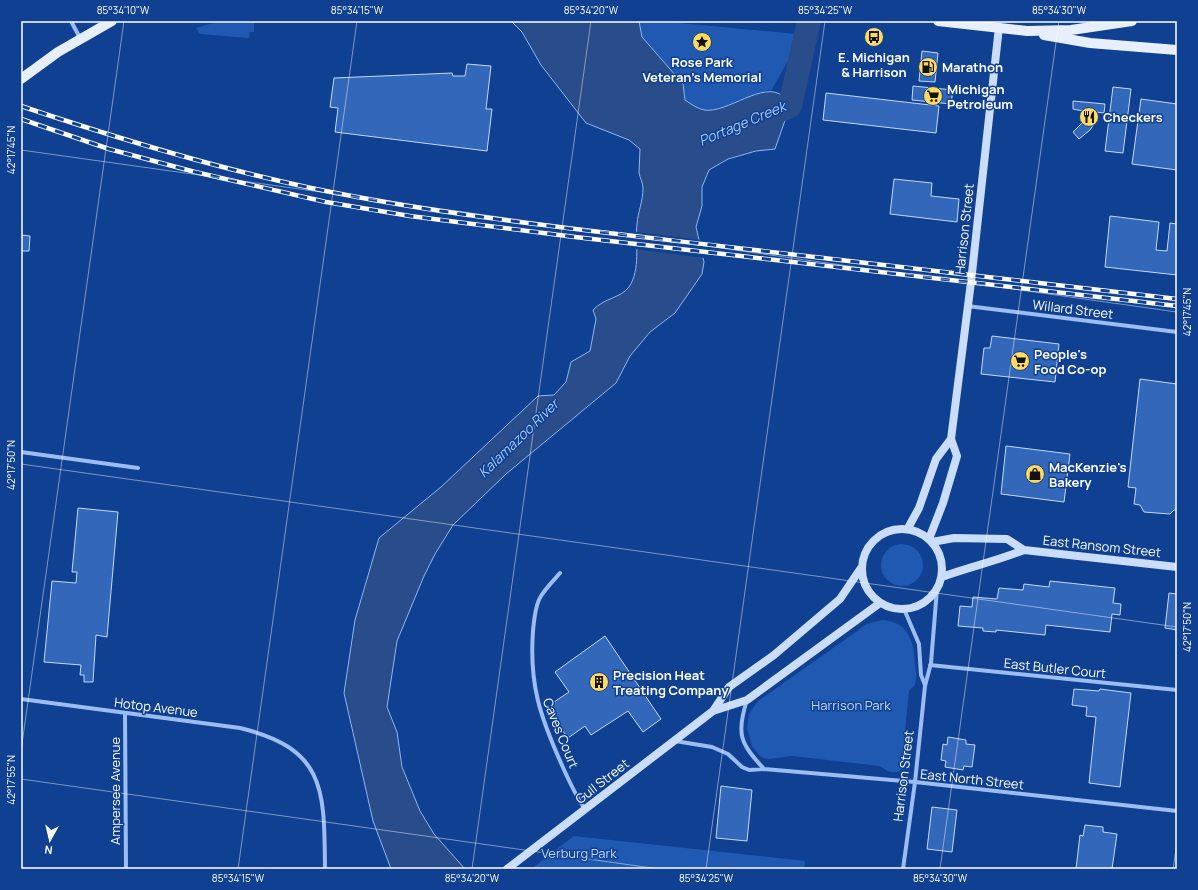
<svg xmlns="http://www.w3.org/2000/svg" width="1198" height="890" font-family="Manrope,sans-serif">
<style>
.green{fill:#2059b2}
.water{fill:#294c8a;stroke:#8cb7f8}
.pier{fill:#0f4092}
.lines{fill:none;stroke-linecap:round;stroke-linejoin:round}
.river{stroke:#294c8a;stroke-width:24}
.building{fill:#3367ba;stroke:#c2dafe}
.street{stroke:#9bbdf4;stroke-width:4}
.secondary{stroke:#caddfd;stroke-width:8}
.primary{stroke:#e7efff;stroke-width:10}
.rail-casing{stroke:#fff;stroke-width:4.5}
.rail{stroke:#0f4092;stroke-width:3;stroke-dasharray:9;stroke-linecap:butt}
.ticks{fill:none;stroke:#fff;stroke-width:1;stroke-opacity:0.45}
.labels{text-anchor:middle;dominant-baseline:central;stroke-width:3;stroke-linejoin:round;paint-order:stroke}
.poi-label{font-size:13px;font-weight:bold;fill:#fff;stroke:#0f4092;text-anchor:start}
.street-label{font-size:13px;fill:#fff;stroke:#0f4092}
.park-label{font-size:13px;fill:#c2dafe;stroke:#0f4092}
.water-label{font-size:14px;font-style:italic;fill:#a7c8fb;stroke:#0f4092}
.neatline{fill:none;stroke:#fff;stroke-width:1.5}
.ticks-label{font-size:10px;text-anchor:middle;fill:#fff}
</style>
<rect width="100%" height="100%" fill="#0f4092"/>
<path class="green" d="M220,21H254V32H250L249,38L200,34L196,28Z
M639,21H659L796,34L798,43L771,91L768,90C754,96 718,112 704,110C696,109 691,104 685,100L683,84L641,37Z
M881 565a21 21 0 1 1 42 0a21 21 0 1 1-42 0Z
M882,620C909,622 914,641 915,665C916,670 917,679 915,684C914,686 911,689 909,691L903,752C908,758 907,763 902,770C893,775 887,771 880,766L792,756L769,759L764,758L759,755L752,746L747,728L749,714L758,701L867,624Z
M574,836L805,861L804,869H531Z"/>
<path class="water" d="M511,21H639L642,37L683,84L685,100C691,104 696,108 704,110C727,114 763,80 783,96C786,98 788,103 790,106L775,149L756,151L728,159L709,170L702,187V206L696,227L704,262L702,274L675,313L650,332L630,356L616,383L506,474L453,525L435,554L424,576L397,641L387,707L397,732L402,767L420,811L434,834L465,869H391L373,821L344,693L355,620L379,538L441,487L538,396L554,395L566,382L571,362L590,351L596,319L593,310C604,298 621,298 629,287C641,269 635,244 637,224C638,212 643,201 643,188C643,183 640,178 639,173C639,165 640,157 640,149L629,140L586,123L541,65L522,32Z"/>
<path class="pier" d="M635,232L701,240L705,258L635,249Z"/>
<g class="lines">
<path class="river" d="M759,118L790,106L809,21"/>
</g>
<path class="building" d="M922,51L938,53L935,82L919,81Z
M467,64L491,66L486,109H492L487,151L335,132L338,108L330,107L334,78L452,73L453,76H465Z
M913,86L953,90L951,104L912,100Z
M1113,87L1131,89L1123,153L1105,151Z
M826,93L939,106L936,133L823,120Z
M1141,99L1177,104V170L1132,164Z
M1073,101L1105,104L1104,113L1096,112L1094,124L1090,130L1079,139L1073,132L1083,122V111L1073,109Z
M894,179L932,183L931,196L959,199L957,222L890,214Z
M1110,216L1159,222L1156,250L1167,251L1170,223L1177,224V275L1105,267Z
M21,235L30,236L29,251H21Z
M992,336L1059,344L1055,382L981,374L984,348H990Z
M1140,379L1177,384V510H1174L1170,514L1144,512L1140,505L1134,504L1136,488L1128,487Z
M1006,446L1070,454L1064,502L1001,494Z
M78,508L118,512L107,637L96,635L93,682H84V675H80L81,665L44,662L52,581L76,583L77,572H72Z
M1050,581L1115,588L1113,603L1121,604L1120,615L1112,614L1110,632L1046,625L1045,635L996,630V632L983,631V628L958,626L960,606L972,607L973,597L997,599L999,588L1023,590L1024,584L1049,587Z
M1169,593L1177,594V630L1165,628Z
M605,636L661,719L643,732L628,711L591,735L585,726L568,738L557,723L551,704L569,692L555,672Z
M1074,689L1099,691L1100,689L1131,693L1120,787L1089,783L1096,717L1086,716L1087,707L1072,705Z
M948,737L966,740V744L975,745L972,767L964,766L963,770L945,767L946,761L941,760L943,744L947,745Z
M721,786L752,790L747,841L716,838Z
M932,807L957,810L952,852L927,849Z
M1085,825L1103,827V832L1117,834L1112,869H1076L1080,835L1083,836Z"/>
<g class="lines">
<path class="street" d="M71,21L80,38
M967,306L1177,332
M21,452L138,468
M560,573C554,580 546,588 541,596C535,605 534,621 533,631C529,684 540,716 561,763C568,779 575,795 585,809
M904,609L919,644L921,675L925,685
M930,665L1177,690
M21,699L240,728C327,749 324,791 325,869
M747,700C736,734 740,743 764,769
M125,713L126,869
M675,741L712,747L728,754L742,767L749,770L764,769L915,782L1177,811
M903,869L915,782L925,686L931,663L937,589"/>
<path class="secondary" d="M908,528L919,508L936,459L951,439
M862 569a40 40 0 1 1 80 0a40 40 0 1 1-80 0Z
M929,539L943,503L957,456L951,439L971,282L999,27
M932,542L954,538L1007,539L1024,550L1177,567
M942,577C969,567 997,561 1024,550
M713,711L747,700L880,603
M507,869L713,711L729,687L774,655L840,599L861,568"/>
<path class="primary" d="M938,21L1027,31L1071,30L1132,21
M1044,35L1090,43L1177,50
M21,79L58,52L112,21"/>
<defs>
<path id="rail" d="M21,106C116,138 212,167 311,188C451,217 595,231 737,248C884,265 1030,282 1177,299
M21,119L109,149L195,172L326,202L410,216L575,237L1177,306"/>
</defs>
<use href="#rail" class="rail-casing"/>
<use href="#rail" class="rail"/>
</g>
<path class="ticks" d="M21,150L1177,312M21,464L1177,627M21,751L124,21M21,779L659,869M238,869L357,21M472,869L591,21M706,869L825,21M940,869L1059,21M1173,869L1177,843"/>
<defs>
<symbol id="bus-disc" viewBox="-11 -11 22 22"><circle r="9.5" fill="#ffdb5d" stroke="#0f4092"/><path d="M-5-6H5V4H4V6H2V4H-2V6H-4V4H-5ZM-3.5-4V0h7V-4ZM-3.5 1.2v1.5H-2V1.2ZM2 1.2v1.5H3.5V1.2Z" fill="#111"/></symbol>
<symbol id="sight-disc" viewBox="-11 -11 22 22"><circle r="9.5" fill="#ffdb5d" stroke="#0f4092"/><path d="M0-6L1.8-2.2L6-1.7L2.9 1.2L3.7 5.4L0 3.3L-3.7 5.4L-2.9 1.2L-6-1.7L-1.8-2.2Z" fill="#111"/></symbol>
<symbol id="fuel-disc" viewBox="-11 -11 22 22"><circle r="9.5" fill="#ffdb5d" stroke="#0f4092"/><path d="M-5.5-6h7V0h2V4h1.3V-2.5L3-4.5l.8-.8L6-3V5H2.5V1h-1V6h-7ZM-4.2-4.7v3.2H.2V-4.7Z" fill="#111"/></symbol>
<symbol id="supermarket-disc" viewBox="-11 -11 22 22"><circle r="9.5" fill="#ffdb5d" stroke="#0f4092"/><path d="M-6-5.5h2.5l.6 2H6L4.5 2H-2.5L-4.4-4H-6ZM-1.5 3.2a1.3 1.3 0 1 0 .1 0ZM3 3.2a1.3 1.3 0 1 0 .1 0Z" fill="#111"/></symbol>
<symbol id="restaurant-disc" viewBox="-11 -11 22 22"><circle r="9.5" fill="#ffdb5d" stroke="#0f4092"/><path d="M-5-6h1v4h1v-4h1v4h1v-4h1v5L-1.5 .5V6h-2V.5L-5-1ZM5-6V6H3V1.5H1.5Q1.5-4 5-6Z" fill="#111"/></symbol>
<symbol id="shop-disc" viewBox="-11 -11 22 22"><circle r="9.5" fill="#ffdb5d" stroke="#0f4092"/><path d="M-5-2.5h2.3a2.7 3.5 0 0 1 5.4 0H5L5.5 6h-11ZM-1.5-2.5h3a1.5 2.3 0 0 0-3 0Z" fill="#111"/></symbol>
<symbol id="building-disc" viewBox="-11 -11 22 22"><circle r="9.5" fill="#ffdb5d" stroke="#0f4092"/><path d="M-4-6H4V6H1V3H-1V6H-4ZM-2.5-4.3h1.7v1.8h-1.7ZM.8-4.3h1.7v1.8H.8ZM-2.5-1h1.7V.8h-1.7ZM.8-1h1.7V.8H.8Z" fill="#111"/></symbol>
</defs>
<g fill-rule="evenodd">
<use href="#bus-disc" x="863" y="26" width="22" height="22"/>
<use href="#sight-disc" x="691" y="31" width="22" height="22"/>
<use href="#fuel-disc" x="917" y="56" width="22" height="22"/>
<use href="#supermarket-disc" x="922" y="85" width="22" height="22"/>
<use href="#restaurant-disc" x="1078" y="106" width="22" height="22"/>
<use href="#supermarket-disc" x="1009" y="350" width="22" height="22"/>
<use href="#shop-disc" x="1024" y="463" width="22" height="22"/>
<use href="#building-disc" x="588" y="671" width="22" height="22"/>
</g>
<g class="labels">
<g class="poi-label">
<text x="874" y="57" text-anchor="middle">E. Michigan<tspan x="874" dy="15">&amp; Harrison</tspan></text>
<text x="702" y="62" text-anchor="middle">Rose Park<tspan x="702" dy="15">Veteran's Memorial</tspan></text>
<text x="942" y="67">Marathon</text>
<text x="947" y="89">Michigan<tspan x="947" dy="15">Petroleum</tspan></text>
<text x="1103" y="117">Checkers</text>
<text x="1034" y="354">People's<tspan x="1034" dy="15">Food Co-op</tspan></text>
<text x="1049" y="467">MacKenzie's<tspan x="1049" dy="15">Bakery</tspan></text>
<text x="613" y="675">Precision Heat<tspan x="613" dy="15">Treating Company</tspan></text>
</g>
<g class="street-label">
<text transform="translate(964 229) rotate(-84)">Harrison Street</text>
<text transform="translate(1073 309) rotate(7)">Willard Street</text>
<text transform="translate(1102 546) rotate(6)">East Ransom Street</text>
<text transform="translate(1055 668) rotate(6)">East Butler Court</text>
<text transform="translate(156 707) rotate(7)">Hotop Avenue</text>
<text transform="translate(561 733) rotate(68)">Caves Court</text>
<text transform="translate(903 776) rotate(-83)">Harrison Street</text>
<text transform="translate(972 779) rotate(6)">East North Street</text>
<text transform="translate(602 781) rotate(-38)">Gull Street</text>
<text transform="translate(115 791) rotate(-90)">Ampersee Avenue</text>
</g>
<g class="park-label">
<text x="851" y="705">Harrison Park</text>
<text x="579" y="853">Verburg Park</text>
</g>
<g class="water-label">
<text transform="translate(742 123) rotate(-23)">Portage Creek</text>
<text transform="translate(518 438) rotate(-44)">Kalamazoo River</text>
</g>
</g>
<rect width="1198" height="890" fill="none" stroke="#0f4092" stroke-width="44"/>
<g transform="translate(50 840) rotate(188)" stroke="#0f4092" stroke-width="3" paint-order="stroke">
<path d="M0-3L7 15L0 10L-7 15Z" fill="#ffffff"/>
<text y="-6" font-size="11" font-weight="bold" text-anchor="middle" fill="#ffffff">N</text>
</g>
<rect x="22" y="22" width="1154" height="846" class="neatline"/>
<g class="ticks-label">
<text x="123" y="14">85°34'10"W</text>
<text x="357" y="14">85°34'15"W</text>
<text x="591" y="14">85°34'20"W</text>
<text x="825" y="14">85°34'25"W</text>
<text x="1059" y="14">85°34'30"W</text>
<text transform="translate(11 150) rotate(-90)" y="4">42°17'45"N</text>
<text transform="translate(1187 312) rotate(-90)" y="4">42°17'45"N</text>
<text transform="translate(11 465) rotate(-90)" y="4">42°17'50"N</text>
<text transform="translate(1187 627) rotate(-90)" y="4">42°17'50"N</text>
<text transform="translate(11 780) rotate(-90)" y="4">42°17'55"N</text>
<text x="238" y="882">85°34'15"W</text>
<text x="472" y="882">85°34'20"W</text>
<text x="706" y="882">85°34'25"W</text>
<text x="940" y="882">85°34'30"W</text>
</g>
</svg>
